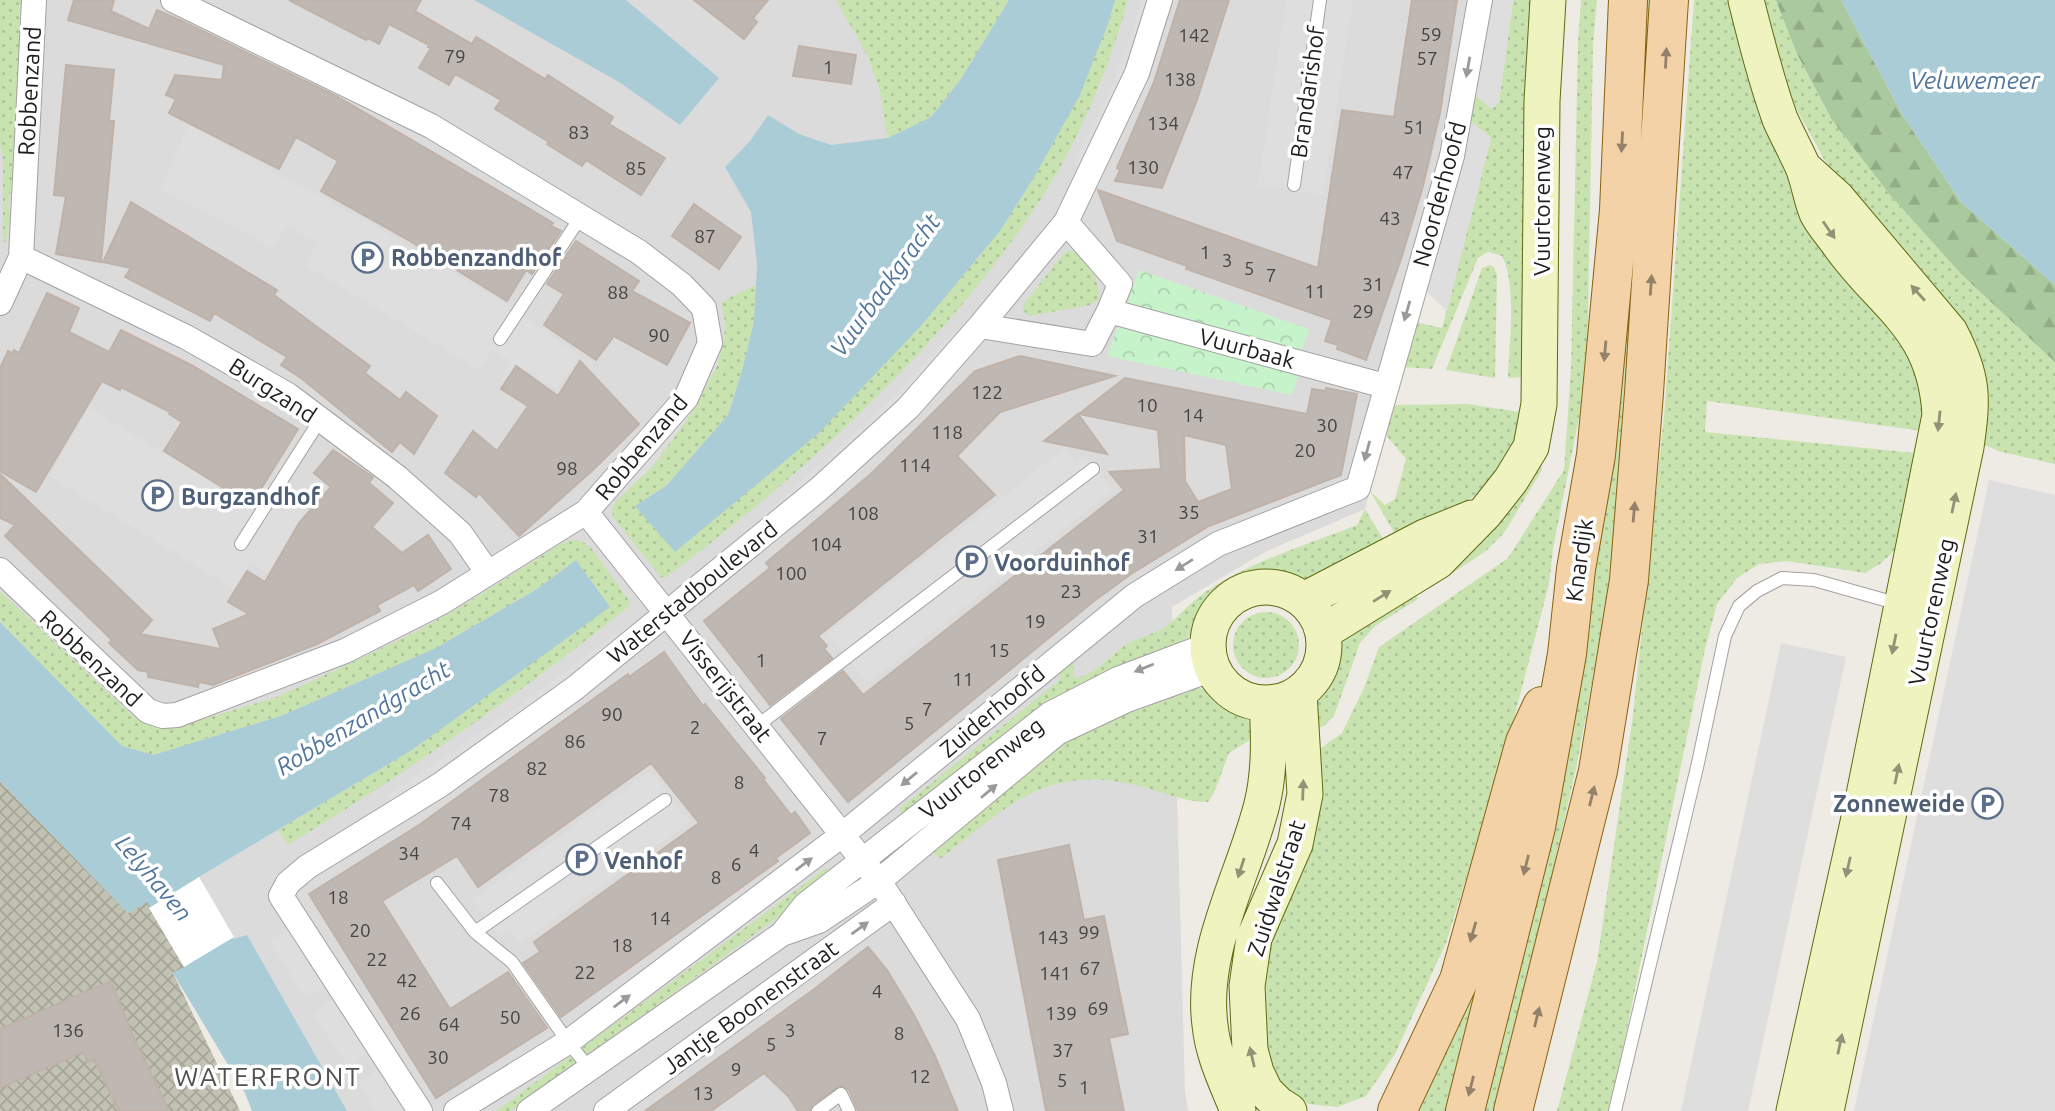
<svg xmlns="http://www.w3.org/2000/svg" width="2055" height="1111" font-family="Ubuntu,sans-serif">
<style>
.residential{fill:#dcdbdb}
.construction{fill:url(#construction-cross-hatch)}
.grass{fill:url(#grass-dots)}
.forest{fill:url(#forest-firs)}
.park{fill:url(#park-crowns)}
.parking{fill:#dedede}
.water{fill:#aaccd7}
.pier{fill:#fff}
.building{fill:#beb7b2;stroke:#beb2a9;stroke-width:2;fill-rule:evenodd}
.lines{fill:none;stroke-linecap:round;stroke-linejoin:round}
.lane-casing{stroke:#a2a2a2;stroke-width:14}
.street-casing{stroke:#a2a2a2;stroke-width:26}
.secondary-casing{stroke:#5f6a11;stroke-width:37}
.primary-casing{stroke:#886110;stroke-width:40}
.lane{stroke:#fff;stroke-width:12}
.street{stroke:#fff;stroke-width:24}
.secondary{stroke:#eff3bf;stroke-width:35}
.primary{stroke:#f2d2a6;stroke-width:38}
.oneway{fill:#938169}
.oneway2{fill:#9a9a9a}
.oneway3{fill:#919377}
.labels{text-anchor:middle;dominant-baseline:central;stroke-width:7;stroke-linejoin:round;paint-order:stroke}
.number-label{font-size:19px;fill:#464443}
.street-label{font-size:23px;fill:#1e1e1e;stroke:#fff}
.service-label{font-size:23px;font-weight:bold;fill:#4e5e75;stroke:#fff;text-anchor:start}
.water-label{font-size:24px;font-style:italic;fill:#52769c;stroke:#fff}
.quarter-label{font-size:26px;letter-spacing:2px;fill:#515151;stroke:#fff}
</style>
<defs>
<pattern id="construction-cross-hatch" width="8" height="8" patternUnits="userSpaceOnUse" patternTransform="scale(1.75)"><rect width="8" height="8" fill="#c1c2b2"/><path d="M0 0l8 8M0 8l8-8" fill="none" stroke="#a5a699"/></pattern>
<pattern id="grass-dots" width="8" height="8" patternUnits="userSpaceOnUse" patternTransform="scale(1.75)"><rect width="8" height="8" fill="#c9e3b0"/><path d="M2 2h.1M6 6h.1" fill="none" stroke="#acc297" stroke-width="1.8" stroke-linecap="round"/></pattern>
<pattern id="forest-firs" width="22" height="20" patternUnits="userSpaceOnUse" patternTransform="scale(1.75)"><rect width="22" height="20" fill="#aac99e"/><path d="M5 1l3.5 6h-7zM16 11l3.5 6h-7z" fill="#92ac88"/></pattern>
<pattern id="park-crowns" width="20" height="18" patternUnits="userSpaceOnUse" patternTransform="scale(1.75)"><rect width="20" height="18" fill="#c7f3cb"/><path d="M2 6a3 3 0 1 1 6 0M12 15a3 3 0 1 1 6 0" fill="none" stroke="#aad0ae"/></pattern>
</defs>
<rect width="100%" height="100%" fill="#eeebe5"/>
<path class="residential" d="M0,0H1479L1454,173L1365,509L1265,552L1172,607L1185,1091L1188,1111H316L0,670Z"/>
<path class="construction" d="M0,781L128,913L147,901L186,967L173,973L240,1111H0Z"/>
<path class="grass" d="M0,0H23V2L19,7L20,86L17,144L8,208L11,212L5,245L3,236V158L0,144Z
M836,0H1009L961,79L931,117L888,138L879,88L868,57Z
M1115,0H1128C1109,68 1080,139 1041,199C944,347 805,473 665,578L661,577L615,520L611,510C621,492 638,482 651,466C682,430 720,377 725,329C726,320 722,310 721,302L756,285L754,321L742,371L728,415L667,485L636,506L675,551L819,433L958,282L1000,231L1033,179L1108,24Z
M1513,0H1536L1530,376L1520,438L1481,492L1399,541L1370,491L1385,505L1395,499L1406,459L1385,434L1393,405L1468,404L1520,412L1523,377L1508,378C1509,345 1517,284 1502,256L1488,252L1478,258L1432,369L1403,367L1415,322L1442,328L1491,138L1470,121L1473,94L1499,102Z
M1581,0H1597L1593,45L1587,377L1553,549L1549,584L1501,768L1446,943L1395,1054L1366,1096L1337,1107L1308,1104L1273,1079L1255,1026L1266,941L1314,753L1342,733L1364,688L1379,647L1508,558L1564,470L1571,369L1578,44Z
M1642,0H1656L1640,299L1606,606L1577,764L1512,1050L1496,1111H1479L1498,1045Z
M1694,0H1731L1916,346L1929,432L1707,401L1705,432L1925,454L1910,529L1894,551L1880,564L1865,573L1787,561L1759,564L1737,578L1717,604L1705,649L1610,1111H1557L1597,962L1633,715L1664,416Z
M1762,0H1777L1797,54L1832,120L1890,195L1962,275L2055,362V464L1998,451L1977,441L1795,106L1777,60Z
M1068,250C1084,250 1103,285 1098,300L1090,305L1029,316L1023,310V305L1064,253Z
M1490,265L1494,267L1497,276L1495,378L1446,370L1482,268Z
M1534,463L1542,467V470L1504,533L1486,551L1429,589L1422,578Z
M1365,509L1388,547L1303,585C1274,574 1252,569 1226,590C1219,595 1210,602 1206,609C1199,619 1196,628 1189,637L905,819L899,809L1061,679L1057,669L1073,656L1074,678C1096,675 1109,656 1127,644C1141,636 1158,634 1170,623C1184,611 1195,598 1210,589C1255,560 1308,544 1357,525Z
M575,540L583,542L591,548L631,603L627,608C519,694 407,773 288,845L278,830L412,750L609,607L576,560L537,589L436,648L281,716L153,755L122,746L0,622V591L130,713C146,724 158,728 178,727L277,697L355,661L413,633L462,606L562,543Z
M1411,587L1418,599L1375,626L1360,643L1334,716L1324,726L1308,731C1311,702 1315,699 1330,676C1337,664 1336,647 1344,634C1352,622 1397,596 1411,587Z
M1233 645a33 33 0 1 1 66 0a33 33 0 1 1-66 0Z
M1198,687C1224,697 1251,708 1253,738L1229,753L1214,793L1208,802C1181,802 1156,789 1130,784C1042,765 1004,810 940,859L929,848C988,800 1064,729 1135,704C1155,697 1177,693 1198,687Z
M1511,825L1449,1111H1409Z
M826,868L832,875L831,879L511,1111H496Z"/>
<path class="forest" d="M1776,0H1841L1903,116L1961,202L2055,285V362L1962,275L1890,195L1832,120L1797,54Z"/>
<path class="park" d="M1139,270L1309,329L1301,352L1126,306Z
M1120,322L1299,373L1292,395L1107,356Z"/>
<path class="parking" d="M1141,0H1151L1137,46L1082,169L1074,165L1106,100L1130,39Z
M1286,0H1353L1323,195L1258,186Z
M1489,0H1513L1499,102L1492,109L1473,94Z
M1470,121L1491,138L1447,311L1425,290Z
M189,125L376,227L500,300L580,356L556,389L527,370L515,388L501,378L512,361L492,349L479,370L305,265L317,242L286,226L273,248L160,189Z
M953,332L960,339L902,402L772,521L765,514L894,397Z
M717,339L722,342L717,366L682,427L650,469L618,498L626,480Z
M89,408L252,506L265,485L306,509L269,574L250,563L234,589L49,476Z
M1065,448L1076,463L1085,455L1113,490L868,683L828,633Z
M1989,480L2055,495V1111H1854Z
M618,632L625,639L392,804L386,796L519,706Z
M1781,643L1846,657L1748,1111H1681Z
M650,771L690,822L521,943L509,928L498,935L473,899Z
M291,929L326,986L305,998L270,942Z
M334,999L370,1053L348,1067L313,1013Z
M378,1069L405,1111H376L358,1083Z"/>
<path class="water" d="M474,0H626L719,78L680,125L619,82Z
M1009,0H1115L1108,24L1079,97L1033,179L1000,231L921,326L819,433L675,552L635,506L667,485L728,415L742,371L754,321L757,264L751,212L725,167L750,141L768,115L799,134L831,145L888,138L931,117L961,79Z
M1841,0H2055V285L1961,202L1903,116Z
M576,560L610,607L412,750L197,878L233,939L247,935L347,1111H252L245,1093L173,973L186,966L147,902L128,913L0,781V622L122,746L153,755L281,716L436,648L537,589Z"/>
<path class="pier" d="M199,877L234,937L184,967L149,908Z"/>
<path class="building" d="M74,0H114L111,11L149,29L157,10L182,21L336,96L530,209L553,223L551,226L561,231L532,274L526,270L507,301L410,241L321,191L338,161L296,137L279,169L169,113L176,99L166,95L175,75L222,80L224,65L68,20Z
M289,0H421L415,11L472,44L476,37L545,79L548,75L613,117L609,124L665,158L641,195L586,160L582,166L547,144L549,142L495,109L501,100L455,74L449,85L419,68L431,48L428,47L429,45L389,24L379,44L368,38L366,40Z
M694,0H768L753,18L757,22L744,39Z
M1180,0H1229L1197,100L1162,188L1115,181L1120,170L1117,168L1154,82Z
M1412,0H1457L1440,113L1423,186L1402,256L1366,360L1337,349L1338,345L1325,341L1332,320L1186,269L1187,266L1117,241L1098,190L1318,268L1342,110L1394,117Z
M799,46L856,55L851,84L793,76Z
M66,65L114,70L109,121H114L101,262L56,254L66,196L54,195Z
M131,202L277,290L274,295L370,366L365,373L400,400L406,392L437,416L414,454L400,442L392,452L301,378L281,365L287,357L249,334L214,313L210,321L125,277L131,268L103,262Z
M694,204L741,237L719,269L672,236Z
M576,241L639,281L632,291L690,323L667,365L614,336L596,360L544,325L564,294L547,284Z
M47,293L79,308L69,332L109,352L121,330L193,366L298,429L251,505L164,451L182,422L169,414L170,412L121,387L120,390L102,381L36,492L0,471V368L8,351L12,353L14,350L19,353Z
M1020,356L1115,376L1000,412L957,456L995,495L818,636L827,646L824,649L832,658L770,705L704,621L770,568L766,563L873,472L975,371Z
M580,361L639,424L595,468L519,536L479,493L476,497L445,473L473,431L497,451L528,406L501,389L516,366L558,396Z
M1125,378L1307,414L1312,389L1325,391L1326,388L1357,394L1341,475L1209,526L1131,574L1094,601L848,802L781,719L843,671L863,695L1124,490L1109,472L1161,469L1158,430L1079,414ZM1184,435L1226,445L1232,489L1198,502L1185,481Z
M1078,414L1107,454L1044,441Z
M333,450L373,477L369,483L393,503L372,527L402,553L428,535L451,569L418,591L414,585L377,605L380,611L317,644L213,685L199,682L198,687L148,677V672L138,670L109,643L112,640L5,536L15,525L0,518V474L152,620L140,634L221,649L213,629L249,614L228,602L247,571L265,582L299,523L331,487L314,473Z
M664,652L703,706L705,704L765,778L763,779L791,815L795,812L810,833L776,858L778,861L561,1017L523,963L540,952L534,942L699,823L651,763L478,887L457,856L382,901L450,1009L508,972L547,1028L436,1098L309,894L419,825L628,674L629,677Z
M1069,845L1084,920L1104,916L1128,1034L1109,1038L1124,1111H1046L998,860Z
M868,947L887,970L914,1015L935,1056L958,1111H858L849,1090L841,1085L813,1104L809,1111H798L788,1096L764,1073L711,1111H645L813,990Z
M111,981L131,1032L169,1111H119L94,1059L88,1062L83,1052L0,1088V1029Z"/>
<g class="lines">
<defs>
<path id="lane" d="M1294,185L1320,0
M500,339L580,218
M241,544L320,420
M757,726L1093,469
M437,883L475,932L512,962L568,1042L589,1068
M475,932L665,800
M818,1111L841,1094L849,1111
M1615,1111L1698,763L1725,636L1739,606L1757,591L1782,578L1814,580L1899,604"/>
<path id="street" d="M21,257L186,337L288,395L397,477L460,533L488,573
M0,303L21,257L34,0
M1109,311L1385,386
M980,326L1092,344L1109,311L1120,284L1066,222
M586,512L879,881L968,1019L994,1083L1001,1111
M0,570L148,711L163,716L177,715L345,651L442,602L586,512L686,398L710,343L704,308L682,285L639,252L431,126L173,0
M782,934L805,905L1050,714L1118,679L1208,645
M420,1111L281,896L288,883L307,867L440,785L575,688L819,489L908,408L980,326L1066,222L1137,73L1160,0
M456,1111L568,1042L842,835L1134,596L1218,544L1358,488L1452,156L1480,0
M529,1111L782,934L819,921L879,881L1057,733L1127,700L1213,669
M606,1111L894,903"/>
<path id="secondary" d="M1746,0C1756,40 1766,80 1780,119C1787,135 1796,151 1803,167C1809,182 1811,199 1817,213C1822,223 1830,232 1836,240C1881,306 1935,324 1940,415L1863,800L1794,1111
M1806,170L1837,198L1950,332C1974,378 1973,398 1966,447L1826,1111
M1208 645a58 58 0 1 1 116 0a58 58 0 1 1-116 0Z
M1304,600L1425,537L1472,518
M1323,632L1438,561L1485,513L1511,480L1531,447L1539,404L1542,101L1548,0
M1238,1111C1227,1083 1213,1056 1210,1025C1200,949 1244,876 1262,804C1270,771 1269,736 1267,703
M1289,1111L1278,1104L1265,1091L1256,1072L1250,1050L1247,986L1254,938L1295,844L1305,794L1299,693"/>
<path id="primary" d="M1397,1111L1459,980L1525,742L1542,706
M1465,1111L1536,827L1567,654L1576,569L1596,455L1619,210L1628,0
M1513,1111L1598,771L1629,580L1644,393L1669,0"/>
</defs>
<use href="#lane" class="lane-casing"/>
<use href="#street" class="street-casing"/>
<use href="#secondary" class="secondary-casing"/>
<use href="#primary" class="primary-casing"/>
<use href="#lane" class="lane"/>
<use href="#street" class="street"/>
<use href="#secondary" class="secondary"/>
<use href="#primary" class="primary"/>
</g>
<defs><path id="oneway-solid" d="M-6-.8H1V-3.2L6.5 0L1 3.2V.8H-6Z" transform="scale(1.75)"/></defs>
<g class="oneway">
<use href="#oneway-solid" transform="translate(1666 58) rotate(-87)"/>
<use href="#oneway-solid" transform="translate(1622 142) rotate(93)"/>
<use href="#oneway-solid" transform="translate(1651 285) rotate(-86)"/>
<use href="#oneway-solid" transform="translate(1605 351) rotate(95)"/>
<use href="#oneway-solid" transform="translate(1634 512) rotate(-85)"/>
<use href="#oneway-solid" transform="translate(1592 796) rotate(-76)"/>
<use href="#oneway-solid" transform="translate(1526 865) rotate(104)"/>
<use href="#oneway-solid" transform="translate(1473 932) rotate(106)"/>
<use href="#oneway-solid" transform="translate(1537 1017) rotate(-76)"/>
<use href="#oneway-solid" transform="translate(1471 1086) rotate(104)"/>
</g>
<g class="oneway2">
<use href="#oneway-solid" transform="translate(1468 67) rotate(100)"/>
<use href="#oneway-solid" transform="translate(1407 311) rotate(106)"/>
<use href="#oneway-solid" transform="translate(1367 451) rotate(105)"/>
<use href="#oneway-solid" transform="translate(1184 565) rotate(148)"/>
<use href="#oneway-solid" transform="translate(1144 668) rotate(158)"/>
<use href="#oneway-solid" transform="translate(909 779) rotate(140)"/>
<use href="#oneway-solid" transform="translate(989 791) rotate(-40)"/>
<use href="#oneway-solid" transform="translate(804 864) rotate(-37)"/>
<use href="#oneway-solid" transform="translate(860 928) rotate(-36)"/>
<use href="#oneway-solid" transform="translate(622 1001) rotate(-37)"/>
</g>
<g class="oneway3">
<use href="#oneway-solid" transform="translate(1829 230) rotate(55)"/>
<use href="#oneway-solid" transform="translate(1918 293) rotate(-132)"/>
<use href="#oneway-solid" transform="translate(1939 421) rotate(96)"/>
<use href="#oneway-solid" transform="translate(1954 503) rotate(-78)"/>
<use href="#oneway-solid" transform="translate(1382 596) rotate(-32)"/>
<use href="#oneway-solid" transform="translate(1894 644) rotate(101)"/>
<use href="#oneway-solid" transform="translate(1897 774) rotate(-78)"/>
<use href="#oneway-solid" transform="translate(1303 790) rotate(-88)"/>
<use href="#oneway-solid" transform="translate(1848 867) rotate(103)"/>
<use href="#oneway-solid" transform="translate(1241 868) rotate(108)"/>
<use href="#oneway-solid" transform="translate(1840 1044) rotate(-78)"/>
<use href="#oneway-solid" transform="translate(1252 1057) rotate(-103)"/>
</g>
<defs>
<symbol id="parking-ring" viewBox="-11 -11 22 22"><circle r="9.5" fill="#fff" stroke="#5c6f8a" stroke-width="1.5"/><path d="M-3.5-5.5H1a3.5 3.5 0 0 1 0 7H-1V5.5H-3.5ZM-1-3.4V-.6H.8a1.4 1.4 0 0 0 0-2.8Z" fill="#5c6f8a"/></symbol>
</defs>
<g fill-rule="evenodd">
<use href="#parking-ring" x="350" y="240" width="35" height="35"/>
<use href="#parking-ring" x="140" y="478" width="35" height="35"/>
<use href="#parking-ring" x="954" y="544" width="35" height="35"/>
<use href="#parking-ring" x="1970" y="786" width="35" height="35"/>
<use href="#parking-ring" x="564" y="842" width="35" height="35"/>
</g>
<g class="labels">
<g class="number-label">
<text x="1431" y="34">59</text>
<text x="1194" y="35">142</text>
<text x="455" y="56">79</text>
<text x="1427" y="58">57</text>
<text x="828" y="67">1</text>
<text x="1180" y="79">138</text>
<text x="1163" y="123">134</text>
<text x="1414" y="127">51</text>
<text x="579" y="132">83</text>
<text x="1143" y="167">130</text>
<text x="636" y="168">85</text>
<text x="1403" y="172">47</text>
<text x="1390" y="218">43</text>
<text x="705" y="236">87</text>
<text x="1205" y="252">1</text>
<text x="1227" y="260">3</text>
<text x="1249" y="268">5</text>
<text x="1271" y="275">7</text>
<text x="1373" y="284">31</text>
<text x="1315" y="291">11</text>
<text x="618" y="292">88</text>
<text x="1363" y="311">29</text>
<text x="659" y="335">90</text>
<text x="987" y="392">122</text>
<text x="1147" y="405">10</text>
<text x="1193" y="415">14</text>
<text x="1327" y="425">30</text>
<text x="947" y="432">118</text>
<text x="1305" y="450">20</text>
<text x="915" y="465">114</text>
<text x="567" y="468">98</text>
<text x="1189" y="512">35</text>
<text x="863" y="513">108</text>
<text x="1148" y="536">31</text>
<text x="826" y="544">104</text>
<text x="791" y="573">100</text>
<text x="1071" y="591">23</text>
<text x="1035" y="621">19</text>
<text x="999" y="650">15</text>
<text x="761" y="660">1</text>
<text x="963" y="679">11</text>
<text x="927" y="709">7</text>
<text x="612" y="714">90</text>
<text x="909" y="723">5</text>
<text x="695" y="727">2</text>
<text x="822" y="738">7</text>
<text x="575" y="741">86</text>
<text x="537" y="768">82</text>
<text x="739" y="782">8</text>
<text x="499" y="795">78</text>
<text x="461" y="823">74</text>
<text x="754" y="850">4</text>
<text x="409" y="853">34</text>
<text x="736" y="864">6</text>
<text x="716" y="877">8</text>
<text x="338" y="897">18</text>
<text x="660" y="918">14</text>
<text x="360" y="930">20</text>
<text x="1089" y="932">99</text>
<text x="1053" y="937">143</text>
<text x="622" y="945">18</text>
<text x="377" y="959">22</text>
<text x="1090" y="968">67</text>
<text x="585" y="972">22</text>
<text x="1055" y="973">141</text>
<text x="407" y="980">42</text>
<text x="877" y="991">4</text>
<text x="1098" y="1008">69</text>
<text x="410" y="1013">26</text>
<text x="1061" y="1013">139</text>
<text x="510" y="1017">50</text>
<text x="449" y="1024">64</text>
<text x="68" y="1030">136</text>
<text x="790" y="1030">3</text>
<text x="899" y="1033">8</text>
<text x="771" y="1044">5</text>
<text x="1063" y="1050">37</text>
<text x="438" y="1057">30</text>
<text x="736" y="1069">9</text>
<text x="920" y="1076">12</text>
<text x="1062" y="1080">5</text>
<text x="1084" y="1087">1</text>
<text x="703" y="1093">13</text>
</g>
<g class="street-label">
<text transform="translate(29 91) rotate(-87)">Robbenzand</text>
<text transform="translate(1307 92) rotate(-82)">Brandarishof</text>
<text transform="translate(1439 194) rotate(-75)">Noorderhoofd</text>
<text transform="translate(1541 201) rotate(-90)">Vuurtorenweg</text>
<text transform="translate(1247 348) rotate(15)">Vuurbaak</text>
<text transform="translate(273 390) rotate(33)">Burgzand</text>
<text transform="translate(641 447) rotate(-50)">Robbenzand</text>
<text transform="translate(1579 560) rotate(-82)">Knardijk</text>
<text transform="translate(692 592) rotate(-39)">Waterstadboulevard</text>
<text transform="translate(1931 612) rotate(-78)">Vuurtorenweg</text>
<text transform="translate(91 658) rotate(43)">Robbenzand</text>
<text transform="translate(726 686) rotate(52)">Visserijstraat</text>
<text transform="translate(992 711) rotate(-40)">Zuiderhoofd</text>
<text transform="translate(981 768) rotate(-38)">Vuurtorenweg</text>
<text transform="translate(1276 888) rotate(-72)">Zuidwalstraat</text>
<text transform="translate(750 1007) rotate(-36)">Jantje Boonenstraat</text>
</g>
<g class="service-label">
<text x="391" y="257">Robbenzandhof</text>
<text x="181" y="496">Burgzandhof</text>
<text x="994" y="562">Voorduinhof</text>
<text x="1965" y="803" text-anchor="end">Zonneweide</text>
<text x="604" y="860">Venhof</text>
</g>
<g class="water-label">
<text x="1975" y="80">Veluwemeer</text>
<text transform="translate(885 285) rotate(-54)">Vuurbaakgracht</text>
<text transform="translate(363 718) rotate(-31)">Robbenzandgracht</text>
<text transform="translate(154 878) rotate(50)">Lelyhaven</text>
</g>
<g class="quarter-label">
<text x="268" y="1076">WATERFRONT</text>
</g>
</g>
</svg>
